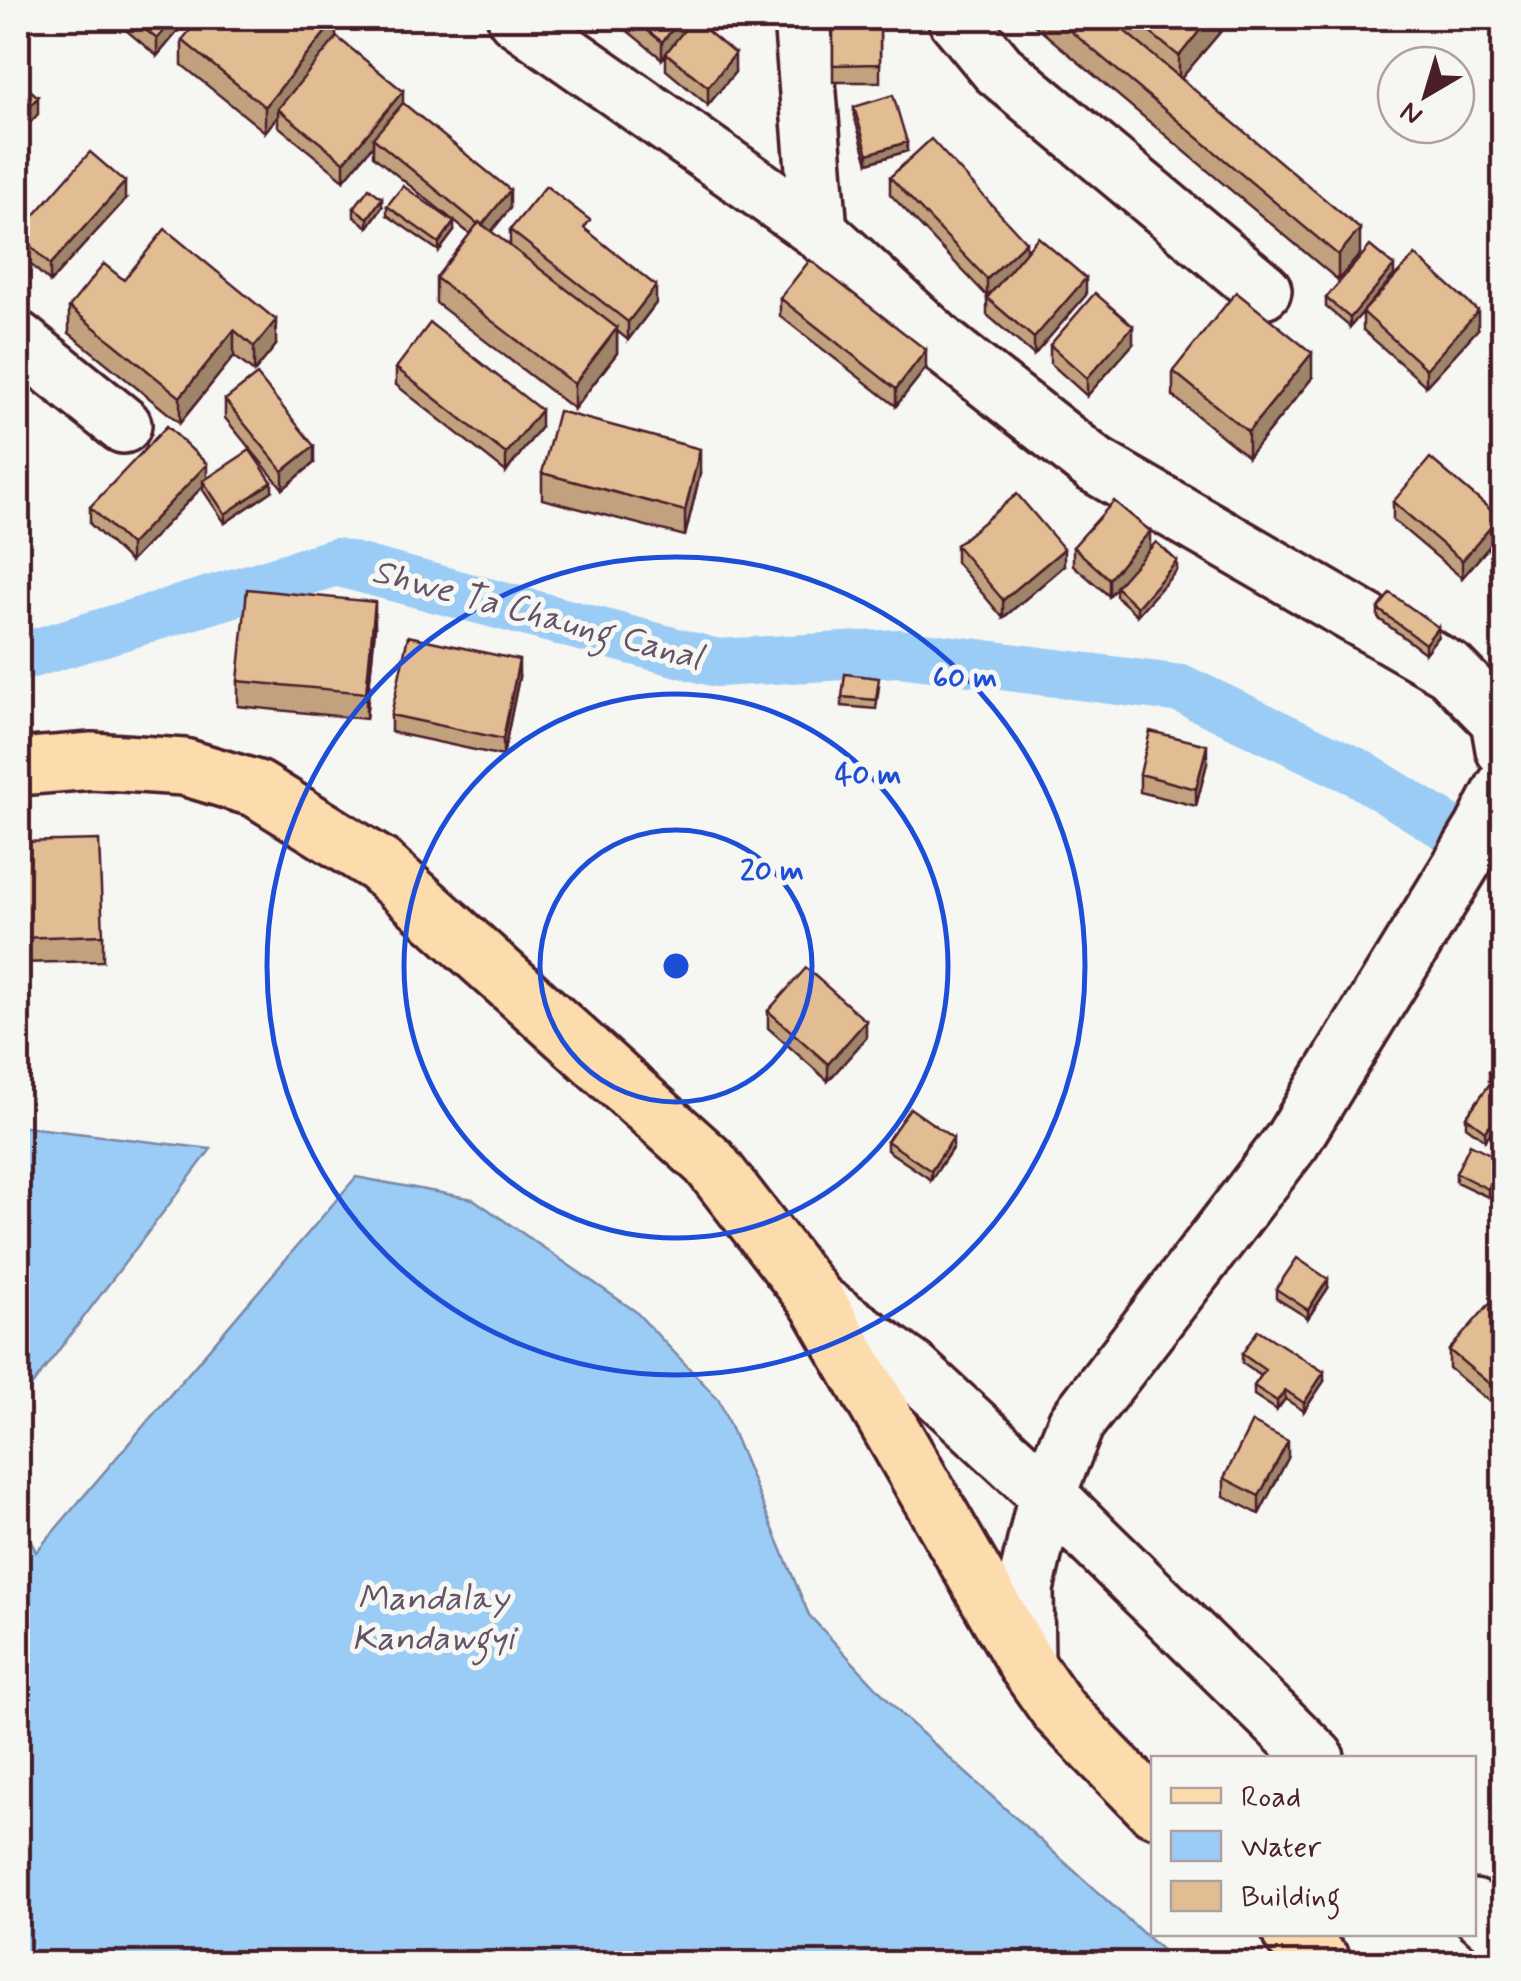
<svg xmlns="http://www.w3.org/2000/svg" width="1521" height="1981" font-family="Mynerve,sans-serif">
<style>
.water{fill:#9accf6;stroke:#7a87a5;stroke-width:2.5}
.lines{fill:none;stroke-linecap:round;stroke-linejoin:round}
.canal{stroke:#9accf6;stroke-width:48}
.minor-casing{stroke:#4a1f2b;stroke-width:62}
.major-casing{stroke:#4a1f2b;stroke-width:62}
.minor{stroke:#f6f6f2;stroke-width:55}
.major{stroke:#fcdcac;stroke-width:55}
.wall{fill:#c2a27e;stroke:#4a1f2b;stroke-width:2.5}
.shaded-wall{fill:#9e8467;stroke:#4a1f2b;stroke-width:2.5}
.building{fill:#e2bc93;stroke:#4a1f2b;stroke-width:2.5}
.ring{fill:none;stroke:#1d4ed8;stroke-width:5}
.labels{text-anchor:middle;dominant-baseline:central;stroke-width:10;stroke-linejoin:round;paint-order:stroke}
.water-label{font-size:35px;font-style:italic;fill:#625368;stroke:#f6f6f2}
.centre{fill:#1d4ed8;stroke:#f6f6f2;stroke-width:5}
.ring-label{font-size:30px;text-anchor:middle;font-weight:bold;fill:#1d4ed8;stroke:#f6f6f2;stroke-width:10;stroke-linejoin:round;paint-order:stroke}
</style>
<rect width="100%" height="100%" fill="#f6f6f2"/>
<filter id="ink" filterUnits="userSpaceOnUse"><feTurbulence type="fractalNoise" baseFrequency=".01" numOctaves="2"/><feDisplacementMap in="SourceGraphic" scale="20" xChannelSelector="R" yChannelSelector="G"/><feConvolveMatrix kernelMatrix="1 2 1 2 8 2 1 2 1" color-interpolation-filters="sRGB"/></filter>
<g filter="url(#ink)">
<path class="water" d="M18,1126L211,1149L18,1404Z
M356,1177L473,1199L635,1311L719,1400L809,1615L903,1716L1176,1963H18V1514L36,1552Z"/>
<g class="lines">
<path class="canal" d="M18,658L336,562L717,663L899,653L1182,689L1357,772L1504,862"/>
<defs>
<path id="minor" d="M516,18L819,231L941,344L1095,465L1450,670L1499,720L1504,749
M802,18L819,231
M956,18L998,69L1263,290
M18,340L123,425
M818,1302L912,1369L1047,1494L1316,1758
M1026,1664L1025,1589L1047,1494L1076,1423L1292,1141L1483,829L1504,788
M1474,1908L1504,1935"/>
<path id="major" d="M18,767L92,761L184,767L257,789L379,865L709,1162L818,1302L1026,1664L1059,1711L1154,1808
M1291,1934L1324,1964"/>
</defs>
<use href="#minor" class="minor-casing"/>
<use href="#major" class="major-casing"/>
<use href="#minor" class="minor"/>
<use href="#major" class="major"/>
</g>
<path class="wall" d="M121,18H189L157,56L121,26Z
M619,18H697L694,21L735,72L708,105L666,70V55L662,59L619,24Z
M833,18H880V82H833Z
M1033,18H1109L1116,23V18H1232L1181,78L1360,254L1338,280L1033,24Z
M336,39L510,208L491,232L510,246V230L590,233L656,303L628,340L617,331V353L574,409L436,303V278L470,234L373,156V145L344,180L278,126V116L265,132L182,65V40Z
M854,107L907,151L868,163L854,116Z
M890,177L1026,251L1086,295L1034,355L987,315V298L994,289L987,296L890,194Z
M125,200L50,282L18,253V234Z
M387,206L454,231L439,251L387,215Z
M382,207L368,227L354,217V208Z
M1394,275L1350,327L1326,307V298Z
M124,280L276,345L254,372L234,356L180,423L69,333V307Z
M780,298L926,368L896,406L780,316Z
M1363,312L1478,329L1426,386L1363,330Z
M1133,344L1087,396L1050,363V345Z
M396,368L541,427L506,472L396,385Z
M1173,371L1312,378L1248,457L1173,396Z
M225,400L314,463L283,489L225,418Z
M542,473L700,474L685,536L542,499Z
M207,478L272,491L225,523L203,490V486L130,562L90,524V507Z
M1393,502L1499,535L1462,578L1393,520Z
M956,545L1064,566L1003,618L956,562Z
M1073,547L1150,548L1177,570L1137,615L1116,596V588L1109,596L1073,565Z
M1378,609L1438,636L1425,653L1378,618Z
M375,628L366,719L238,706V681Z
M519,677L503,756L391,732V715Z
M879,686L876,709L842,706V697Z
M1207,763L1196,806L1140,792V774Z
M18,842L103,935V961L18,963Z
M768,1011L866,1038L828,1081L768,1028Z
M1504,1052V1091L1489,1081V1072Z
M1489,1085L1485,1140L1466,1126V1117Z
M1504,1132V1150L1499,1147V1138Z
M887,1141L953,1147L931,1180L887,1150Z
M1502,1169L1488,1197L1456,1182V1173Z
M1328,1288L1308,1318L1276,1298V1289Z
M1504,1313V1414L1449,1368V1350Z
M1242,1354L1324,1381L1304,1411L1285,1399L1277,1410L1254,1395V1386L1261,1376L1242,1363Z
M1288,1458L1259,1514L1224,1496V1478Z"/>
<path class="shaded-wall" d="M175,18H189L157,56V39Z
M682,18H697L662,59V42Z
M1210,18H1232L1179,81V56Z
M336,19V45L278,109V116L265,132V107Z
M735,54V72L708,105V87Z
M403,91V108L373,138V145L344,180V162Z
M38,97V114L18,136V119Z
M907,142V151L868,163V154Z
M125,182V200L50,282V265Z
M510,190V208L481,244V226Z
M382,198V207L368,227V218Z
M454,222V231L439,251V243Z
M1360,229V254L1338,280V255Z
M1026,242V259L987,296V279Z
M1394,266V275L1350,327V318Z
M1086,278V295L1034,355V338Z
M656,286V303L628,340V322Z
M1478,311V329L1426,386V369Z
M276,320V345L254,372V347Z
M1133,326V344L1087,396V378Z
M617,328V353L574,409V384Z
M234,330V356L180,423V397Z
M926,350V368L896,406V389Z
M1312,353V378L1248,457V432Z
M541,410V427L506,472V454Z
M314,446V463L283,489V471Z
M700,449V474L685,536V511Z
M207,464V481H203V486L130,562V545Z
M272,482V491L225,523V514Z
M1499,517V535L1462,578V561Z
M1150,531V549L1109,596V579Z
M1064,549V566L1003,618V600Z
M1177,561V570L1137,615V607Z
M375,602V628L366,719V693Z
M1438,627V636L1425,653V644Z
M519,660V677L503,756V739Z
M1207,745V763L1196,806V789Z
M866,1021V1038L828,1081V1064Z
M1504,1107V1116L1485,1140V1131Z
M953,1138V1147L931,1180V1171Z
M1502,1160V1169L1488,1197V1189Z
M1328,1279V1288L1308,1318V1310Z
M1324,1372V1381L1304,1411V1403Z
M1285,1390V1399L1277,1410V1401Z
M1288,1441V1458L1259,1514V1496Z"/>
<path class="building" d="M131,18H175L157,39Z
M200,18H333L336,19L265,107L182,40Z
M632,18H682L662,42Z
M833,18H880V64L833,65Z
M1055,18H1109L1360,229L1338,255Z
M1132,18H1210L1179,56Z
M693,19L735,54L708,87L666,53Z
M337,37L403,91L344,162L278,109Z
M18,79L38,97L18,119Z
M893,95L907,142L868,154L854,107Z
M403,103L510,190L482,225L479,222L478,224L373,138Z
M931,139L1026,242L987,279L890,177Z
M90,152L125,182L50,265L18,234Z
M403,186L454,222L439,243L387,206Z
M546,186L590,220L584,228L656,286L628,322L510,230Z
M369,188L382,198L368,218L354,208Z
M479,222L617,328L574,384L436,278Z
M165,229L276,320L254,347L234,330L180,397L69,307L104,264L124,280Z
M1038,237L1086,278L1034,338L987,298Z
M1370,246L1394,266L1350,318L1326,298Z
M1415,255L1478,311L1426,369L1363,312Z
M810,260L926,350L896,389L780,298Z
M1236,292L1312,353L1248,432L1173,371Z
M1095,293L1133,326L1087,378L1050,345Z
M430,323L541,410L506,454L396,368Z
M257,375L314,446L283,471L225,400Z
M558,411L700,449L685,511L542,473Z
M167,426L207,464L130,545L90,507Z
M250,450L272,482L225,514L203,481Z
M1430,458L1499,517L1462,561L1393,502Z
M1017,494L1064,549L1003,600L956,545Z
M1114,501L1150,531L1109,579L1073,547Z
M1156,542L1177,561L1137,607L1116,587Z
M247,589L375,602L366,693L238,681Z
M1390,593L1438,627L1425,644L1378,609Z
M408,636L519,660L503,739L391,715Z
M845,674L879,678L876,700L842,697Z
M1150,731L1207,745L1196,789L1140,774Z
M99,840L103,935L18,938V842Z
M806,968L866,1021L828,1064L768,1011Z
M1504,1052V1082L1489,1072Z
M1489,1085L1504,1096V1107L1485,1131L1466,1117Z
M910,1108L953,1138L931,1171L887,1141Z
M1470,1144L1502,1160L1488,1189L1456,1173Z
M1297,1258L1328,1279L1308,1310L1276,1289Z
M1491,1302L1504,1313V1396L1449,1350Z
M1258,1330L1324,1372L1304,1403L1285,1390L1277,1401L1254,1386L1265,1370L1242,1354Z
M1252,1422L1288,1441L1259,1496L1224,1478Z"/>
</g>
<g class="ring">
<circle cx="676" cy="966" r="136"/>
<circle cx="676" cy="966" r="272"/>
<circle cx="676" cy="966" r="409"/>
</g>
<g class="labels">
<g class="water-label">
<text transform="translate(537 615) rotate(15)">Shwe Ta Chaung Canal</text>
<text x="433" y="1599">Mandalay<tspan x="433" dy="40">Kandawgyi</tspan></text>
</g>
</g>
<circle cx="676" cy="966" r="15" class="centre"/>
<g class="ring-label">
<text x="965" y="687">60 m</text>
<text x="868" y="784">40 m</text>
<text x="772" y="880">20 m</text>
</g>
<rect width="1521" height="1981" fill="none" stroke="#f6f6f2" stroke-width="60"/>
<rect x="30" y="30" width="1461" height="1921" fill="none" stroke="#4a1f2b" stroke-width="4" filter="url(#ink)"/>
<rect x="1151" y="1756" width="325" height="180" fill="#f6f6f2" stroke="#b1a0a2" stroke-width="2.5"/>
<rect x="1171" y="1788" width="50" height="15" fill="#fcdcac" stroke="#b1a0a2" stroke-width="2.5"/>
<text x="1241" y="1806" font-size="30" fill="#4a1f2b">Road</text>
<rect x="1171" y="1831" width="50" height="30" fill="#9accf6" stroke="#b1a0a2" stroke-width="2.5"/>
<text x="1241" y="1856" font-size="30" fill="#4a1f2b">Water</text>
<rect x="1171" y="1881" width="50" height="30" fill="#e2bc93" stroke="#b1a0a2" stroke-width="2.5"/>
<text x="1241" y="1906" font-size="30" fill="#4a1f2b">Building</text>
<g transform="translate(1426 95) rotate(218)"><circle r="48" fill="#f6f6f2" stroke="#b1a0a2" stroke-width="2.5"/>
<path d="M0-8L18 38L0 25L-18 38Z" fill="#4a1f2b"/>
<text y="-15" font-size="28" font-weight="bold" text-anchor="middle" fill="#4a1f2b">N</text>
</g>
</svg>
